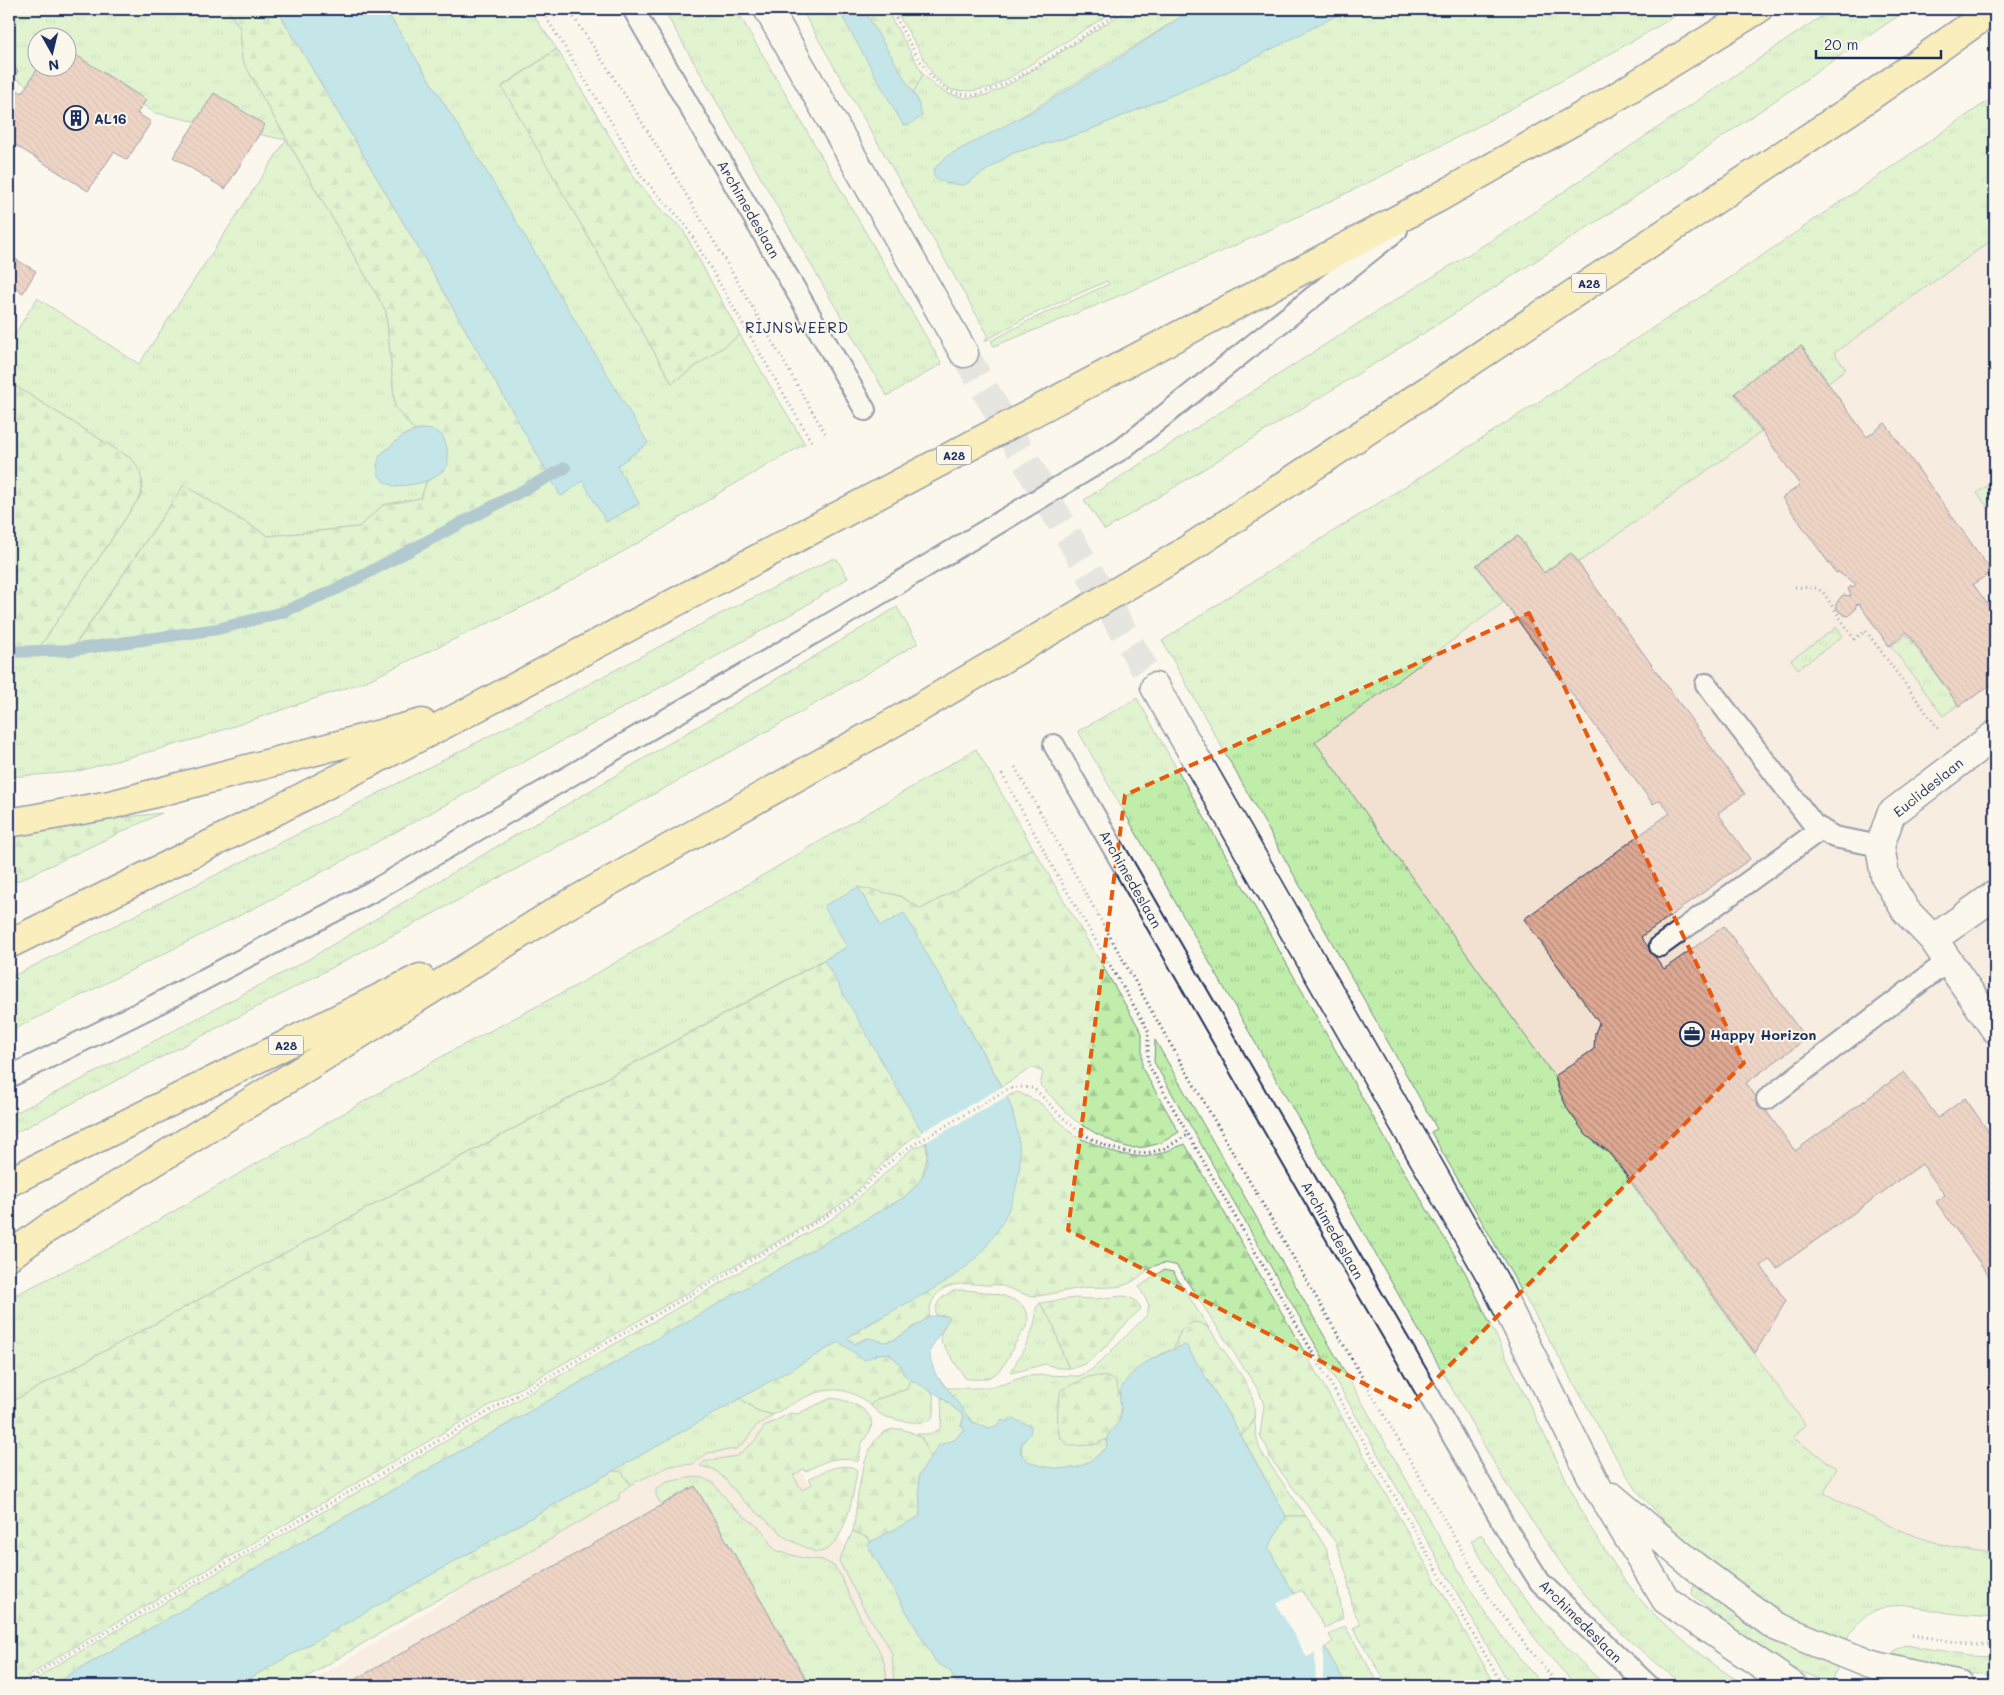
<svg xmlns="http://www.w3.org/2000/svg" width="2004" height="1695" font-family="Mali,sans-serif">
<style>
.built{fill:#f2e0d1}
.grass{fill:url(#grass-tufts);stroke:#6e8e84}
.forest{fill:url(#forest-firs);stroke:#6e8e84}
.water{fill:#84d0e3;stroke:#5a90ae}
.pier{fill:#fbf7ec}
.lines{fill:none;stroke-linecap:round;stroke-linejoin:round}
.stream{stroke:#5a90ae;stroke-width:12}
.building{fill:url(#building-back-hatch);stroke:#1b2f5e}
.secondary-tunnel{stroke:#cecfd0;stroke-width:28;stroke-dasharray:28 14;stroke-linecap:butt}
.service-casing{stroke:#1b2f5e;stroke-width:24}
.minor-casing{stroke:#1b2f5e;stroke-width:31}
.secondary-casing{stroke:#1b2f5e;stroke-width:31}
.motorway-casing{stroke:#1b2f5e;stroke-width:31}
.path{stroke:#1b2f5e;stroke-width:3;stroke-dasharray:1 4;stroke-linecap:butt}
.service{stroke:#fbf7ec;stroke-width:20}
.minor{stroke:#fbf7ec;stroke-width:28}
.secondary{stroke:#fbf7ec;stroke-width:28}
.motorway{stroke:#f6e281;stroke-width:28}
.marked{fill:none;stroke:#e8590c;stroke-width:4;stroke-dasharray:10 6;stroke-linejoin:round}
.labels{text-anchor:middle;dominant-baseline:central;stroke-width:4;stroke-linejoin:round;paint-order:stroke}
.shield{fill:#fbf7ec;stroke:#5e6b89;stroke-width:1}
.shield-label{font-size:12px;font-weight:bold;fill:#1b2f5e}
.poi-label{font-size:14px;font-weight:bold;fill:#1b2f5e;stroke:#fbf7ec;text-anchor:start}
.street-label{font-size:14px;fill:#1b2f5e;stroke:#fbf7ec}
.neighbourhood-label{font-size:15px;letter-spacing:1px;fill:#1b2f5e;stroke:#fbf7ec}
</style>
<defs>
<pattern id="grass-tufts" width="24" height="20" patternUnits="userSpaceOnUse" patternTransform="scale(1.25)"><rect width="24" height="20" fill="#c0edaa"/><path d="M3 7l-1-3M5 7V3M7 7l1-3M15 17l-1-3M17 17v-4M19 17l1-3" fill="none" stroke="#a4cc95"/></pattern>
<pattern id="forest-firs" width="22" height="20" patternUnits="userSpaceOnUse" patternTransform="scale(1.25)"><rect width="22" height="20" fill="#c0edaa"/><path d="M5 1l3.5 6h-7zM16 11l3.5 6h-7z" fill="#a4cc95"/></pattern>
<pattern id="building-back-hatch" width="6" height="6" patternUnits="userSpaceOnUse" patternTransform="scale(1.25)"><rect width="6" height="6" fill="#dea993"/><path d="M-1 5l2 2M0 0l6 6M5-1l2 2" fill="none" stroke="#b38a7b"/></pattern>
</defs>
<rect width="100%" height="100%" fill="#fbf7ec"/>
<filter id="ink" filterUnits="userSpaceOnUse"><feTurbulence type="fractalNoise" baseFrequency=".02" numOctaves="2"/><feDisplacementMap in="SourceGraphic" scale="10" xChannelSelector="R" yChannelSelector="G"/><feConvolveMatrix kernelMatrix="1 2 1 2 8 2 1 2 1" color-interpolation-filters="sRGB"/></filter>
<g filter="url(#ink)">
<path class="built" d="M1995,158V1591L1751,1499L1249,671Z
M768,1414L845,1547L933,1686H304L648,1477Z"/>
<path class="grass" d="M9,9H227L240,28L242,59L264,100L386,311L395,407L415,431L404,435L380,455L395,487L427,481L421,498L383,505L359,527L268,536L184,485L72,649H97L218,629L339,588L551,478L561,496L583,480L606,522L639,504L617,466L647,444L483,166L385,9H529L557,49L502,86L672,383L740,335L805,444L724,490L656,533L535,601L364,682L196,739L75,772L9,777V653L37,651L141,495L143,483L133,460L9,382V344L37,298L139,364L286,140L155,113L68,57V38H38V68H45L32,89L9,74Z
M663,9H736L942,364L887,396Z
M801,9H838L904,125L917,99L913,93L923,74L936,87L946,93L965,98L988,95L1017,80L1129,9H1193C1107,65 1019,117 933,172L935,178L946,183L964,185L1013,153L1082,133L1229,71L1349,9H1686C1634,42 1579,71 1525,101C1354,195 1176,276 994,346L991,341L1028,321L1109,284L1107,281L1027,317L985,341L988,335Z
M895,9H1117L1009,78L992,87L971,91L952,90L943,85L934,76Z
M1832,9H1908L1644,191L1424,333L1105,530L1084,500L1368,317L1506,231Z
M1995,96V238L1834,353L1846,369L1828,382L1802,346C1777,359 1755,376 1734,394L1761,432L1579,562L1571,553L1544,573L1517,536L1476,565L1504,602L1315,742L1554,1076C1565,1108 1581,1135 1610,1154L1805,1424L1793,1438L1837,1468L1824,1493C1877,1522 1934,1549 1995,1554V1617C1980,1616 1964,1615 1948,1613C1899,1604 1873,1594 1844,1644L1782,1617L1758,1602L1684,1541L1638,1492L1618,1461L1431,1132L1437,1129L1162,641L1236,592L1481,439L1722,283Z
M1995,480V504L1989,509L1977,493Z
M832,559H837L848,578L800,609L692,670L282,894L9,1032V978L340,813L559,700L722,613Z
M897,607L918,643C859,678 799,714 739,747C498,881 254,1010 9,1136V1116L73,1084L307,960Z
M1837,627L1843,636L1798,669L1791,660Z
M1907,635L1958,705L1943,716L1891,646Z
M1137,698L1399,1163L1465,1272L1587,1522C1605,1550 1624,1582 1647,1607C1676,1637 1711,1664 1746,1686H1686L1660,1667L1620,1632L1576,1585L1505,1482L1078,731Z
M976,749L1033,848L921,909L900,896L847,947L9,1403V1298L112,1247L448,1053L579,984Z
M1155,1040L1445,1547L1484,1611L1508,1644L1543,1686H1530L1505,1677L1154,1062Z
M1163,1270L1173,1272L1209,1328L1205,1325L1182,1329L1174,1349C1153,1356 1126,1372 1120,1395L1114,1381C1081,1376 1084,1377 1058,1399V1431L1061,1439L1093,1445L1107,1439V1447C1100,1454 1089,1463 1079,1467C1066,1471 1027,1469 1022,1454C1018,1442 1031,1437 1031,1426C1016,1423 1007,1420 993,1428C971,1430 958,1403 946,1388H982L1004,1384L1026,1376L1043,1375L1079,1376L1091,1370L1099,1363L1147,1315L1149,1305L1139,1287Z
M956,1290C974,1290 1029,1293 1028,1319C1028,1328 1020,1334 1016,1342C1010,1353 1004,1370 992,1376C985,1380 972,1380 965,1378L942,1343L940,1336L944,1328L947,1316L936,1315C934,1301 944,1295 956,1290Z
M1040,1303L1054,1326L1063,1355L1069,1368H1058L1045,1364L1012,1373L1011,1372C1021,1352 1037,1331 1036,1308Z
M910,1379L923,1385L933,1394C934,1401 936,1411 932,1418C927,1427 891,1420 882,1415C878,1413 874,1409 870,1405L878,1399L907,1389Z
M941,1397L964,1416L961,1426L965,1430L955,1440L939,1445L930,1459L922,1438L917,1434H930L940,1429C943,1418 941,1409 941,1397Z
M740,1398L756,1410L773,1415L757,1425L744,1443L736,1449L708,1453L693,1464L670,1466L630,1485L628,1480L613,1471Z
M1254,1414L1256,1435L1260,1450L1306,1516H1286L1241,1435L1252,1424Z
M694,1477L703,1478L713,1483L733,1507L763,1531L773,1548L777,1551L803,1558L823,1560L834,1566L839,1573C846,1588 853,1604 861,1619C873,1642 889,1657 886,1686H810L695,1486L661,1505L656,1495V1489L667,1482Z
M853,1531L868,1538L871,1542L867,1544L936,1662L950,1671L959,1686H894L892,1654L884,1638L866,1613L839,1561Z
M1481,1534C1515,1591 1557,1641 1606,1686H1577C1534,1643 1501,1593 1471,1541Z
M1697,1584L1838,1666L1831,1685L1791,1667L1758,1647L1735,1631L1692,1594L1693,1587Z
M1345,1626L1376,1679L1362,1686H1341L1344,1681L1325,1647L1333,1642L1329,1635Z
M1905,1645L1969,1655L1995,1656V1675L1963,1673L1889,1658L1895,1650Z"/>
<path class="forest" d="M227,9H277L426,261L551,478L339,588L283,612L218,629L97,649L72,650L184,485L268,536L359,527L383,505L421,498L427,481L433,478L422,429L415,431L395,407L386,311L264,100L242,59L240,28Z
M863,9H886L923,74L913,93Z
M557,49L636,180L663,212L682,228L740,335L672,383L502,87Z
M9,382L133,460C142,473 143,480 141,495L37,651L11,653H9Z
M162,813L9,885V830Z
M1033,848L1142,1033V1068L1179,1132L1161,1143L1145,1147L1131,1148L1120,1145L1095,1133L1073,1119L1040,1085L1043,1072L1032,1068L1002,1086L904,914L881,926L858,887L900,896L921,909Z
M824,960L919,1123L923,1133L912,1138L887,1159L851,1197L828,1213L499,1400L54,1659L24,1680L21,1686H9V1403Z
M1018,1092L1039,1102L1075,1136L1118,1154L1145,1157L1162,1153L1185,1144L1496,1686H1388L1353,1628L1361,1624L1353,1610L1347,1576L1336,1543L1270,1458L1267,1447L1262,1440L1260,1435L1264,1405L1259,1391L1177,1266C1152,1256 1144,1279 1125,1285C1112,1289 1097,1286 1083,1288C1068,1290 1053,1294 1038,1296C1023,1297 1011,1287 997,1285C993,1284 990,1286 986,1285C958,1282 931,1282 929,1317L894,1340L884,1342L866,1338L855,1344L847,1337L945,1281L974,1259L1020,1158L1013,1113L1007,1096Z
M926,1142L927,1157L921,1181L903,1198L67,1676L56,1686H32L44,1673L62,1662L830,1220C861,1198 886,1171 915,1146L916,1148Z
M1122,1296C1130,1296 1139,1301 1141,1309C1121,1325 1107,1351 1084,1364C1080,1367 1074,1367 1069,1368L1063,1355L1054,1326L1040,1303L1074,1298L1096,1299Z
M1196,1322C1212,1326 1213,1336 1222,1348C1238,1370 1274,1413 1241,1435L1186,1345L1174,1349C1178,1336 1181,1324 1196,1322Z
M839,1342L873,1357L878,1354L888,1353L901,1365L904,1374L910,1379L907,1389L878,1399L870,1405C836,1375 806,1396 773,1415L756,1410L740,1398Z
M1098,1376L1107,1377L1115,1381L1120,1395L1121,1411L1119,1423L1107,1439L1093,1445L1069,1446C1066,1443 1063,1441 1061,1438C1055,1427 1058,1401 1061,1390L1088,1377Z
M831,1398C844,1399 877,1409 871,1428C869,1435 863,1439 861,1446C860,1451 860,1456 858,1461L856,1462C839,1453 821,1463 805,1472L804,1469L793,1475L802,1490L812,1484L809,1479C821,1472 845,1460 857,1470C854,1491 845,1555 815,1552L786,1538L742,1499L722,1476L713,1469L700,1466L704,1462L712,1460L737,1456L755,1441L764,1427L771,1423L790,1413L797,1414Z
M901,1429C922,1435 924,1438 930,1459L919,1475L920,1516L871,1542L868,1538L853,1531C858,1505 859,1440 889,1430C893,1429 897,1429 901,1429Z
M613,1471L622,1472L630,1485L619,1494V1499L493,1573L429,1604L292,1686H252L250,1678Z
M1286,1516H1306L1326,1548L1337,1583L1343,1618L1325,1628L1302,1590L1294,1594L1268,1548Z"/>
<path class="water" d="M277,9H385L483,166L648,443L617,466L639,503L606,522L583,481L561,496L426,261Z
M838,9H863L917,99L922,116L909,125H903Z
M1193,9H1349L1229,71L1082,133L1013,153L964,185L946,183L935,178L933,172L935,168L947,156L1035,110L1113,62Z
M422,429L434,430L443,436L447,448L448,464L445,469L433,478L420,483L395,487L383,481L379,475L377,466L380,455L404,435Z
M858,887L881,926L904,913L1007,1096C1014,1115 1020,1138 1020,1159C1019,1202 995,1244 962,1270C927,1297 883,1312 847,1338L855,1344L869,1338L884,1342L894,1340L931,1316H948L949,1318C945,1327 929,1347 930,1354C930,1363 935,1370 937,1378L940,1379L972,1422L990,1428L998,1425L1002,1420L1007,1422L1010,1419C1017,1419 1023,1424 1030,1425L1031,1432C1028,1436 1023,1440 1021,1444C1013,1468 1065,1471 1078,1467C1088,1464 1100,1454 1107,1447C1107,1444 1106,1442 1107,1439C1107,1431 1119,1425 1121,1417C1122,1409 1119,1401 1120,1394C1125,1368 1164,1352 1186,1345L1236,1427L1286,1516L1268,1548L1344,1681L1341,1686H959L950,1671L936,1662L867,1544L920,1516L919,1475L939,1445L955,1440L960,1433L965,1431L964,1428L961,1426L964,1416L943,1398L910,1379L903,1374L901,1365L889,1353L878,1354L864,1360L839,1342L236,1686H56L67,1676L903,1198C923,1182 933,1163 925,1137L824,960L847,947L824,906Z"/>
<path class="pier" d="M1004,1086L1009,1095L926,1142L920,1133Z
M1297,1593L1327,1645L1323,1648V1683L1331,1680L1335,1686H1316L1315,1653L1307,1657L1276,1604Z"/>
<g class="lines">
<path class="stream" d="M9,652L72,650L218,629L283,612L339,588L565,468"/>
</g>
<path class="building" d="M68,50L146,100L137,113L151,122L127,160L114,152L88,191L9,141V65L18,71L9,85L22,93L38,68H68Z
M214,93L265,125L225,189L173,157Z
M15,259L36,271L23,293L9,285V269Z
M1801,346L1867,437L1885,423L1992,572L1973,584L1995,615V683L1959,706L1907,632L1889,646L1859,604L1856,605L1855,610L1848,616L1844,615L1837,610L1836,604L1840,598L1843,595L1851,596L1848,589L1851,586L1852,588L1856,584L1838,572L1836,573L1782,498L1800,485L1735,393L1759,373Z
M1518,536L1544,573L1571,553L1745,794L1718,813L1750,859L1641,937L1664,969L1724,926L1806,1039L1746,1083L1795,1151L1904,1072L1938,1118L1965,1098L1995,1141V1284L1936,1202L1945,1195L1922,1164L1777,1268L1770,1259L1761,1266L1786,1301L1755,1353L1611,1154L1586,1135L1568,1110L1559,1090L1555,1076L1594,1049L1595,1033L1599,1023L1524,919L1670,813L1660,800L1653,804L1477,565Z
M695,1486L810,1686H344Z"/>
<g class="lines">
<path class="secondary-tunnel" d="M964,353L1155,687"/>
<defs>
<path id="service" d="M633,9L865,410
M1706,684L1814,825L1834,837L1880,846
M1054,745L1358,1273L1509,1533L1540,1582L1649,1686
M1660,946L1821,829
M9,1077L155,1005L373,891L838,619L1122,449L1397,230
M1767,1099L1948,961"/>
<path id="minor" d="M1995,735L1891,814L1880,846L1885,876L1906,911L1933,939L1995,895
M1933,939L1995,1029"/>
<path id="secondary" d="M768,9L964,353
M1155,687L1494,1281L1595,1483L1666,1600L1793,1686
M1612,1497L1694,1566L1775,1626L1869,1664L1960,1686"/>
<path id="motorway" d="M9,823L110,805L422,723
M9,944L219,840L472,710L1436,199L1616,97L1758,9
M9,1182L420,978
M9,1256L48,1228L562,908L907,715L1181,554L1852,109L1994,9"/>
</defs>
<use href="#service" class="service-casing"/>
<use href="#minor" class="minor-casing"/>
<use href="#secondary" class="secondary-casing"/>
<use href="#motorway" class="motorway-casing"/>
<path class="path" d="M541,9L618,133L641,176L685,224L811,441
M568,9C662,146 742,290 825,433
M891,9C903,30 922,71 940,85C948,92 961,95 972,95C1005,93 1092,29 1123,9
M1795,587L1816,588L1823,592L1854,639L1866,631L1940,731
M1015,767L1155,1017L1491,1601L1559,1686
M1002,774L1055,871L1148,1030V1064L1503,1686
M1912,1635L1969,1644H1995
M26,1686L45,1668L844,1206L886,1165L906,1149L1006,1090L1016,1087L1033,1088C1046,1099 1056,1112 1069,1123C1093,1144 1133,1162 1165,1148C1173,1144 1180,1139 1188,1135"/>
<use href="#service" class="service"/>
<use href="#minor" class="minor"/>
<use href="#secondary" class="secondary"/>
<use href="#motorway" class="motorway"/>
</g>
</g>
<path d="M0 0H2004V1695H0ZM1529,613L1744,1063L1409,1407L1068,1230L1125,795Z" fill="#fbf7ec" fill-opacity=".55" fill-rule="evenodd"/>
<path class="marked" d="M1529,613L1744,1063L1409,1407L1068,1230L1125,795Z"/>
<defs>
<symbol id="building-ring" viewBox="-11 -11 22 22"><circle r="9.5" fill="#fbf7ec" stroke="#1b2f5e" stroke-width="1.5"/><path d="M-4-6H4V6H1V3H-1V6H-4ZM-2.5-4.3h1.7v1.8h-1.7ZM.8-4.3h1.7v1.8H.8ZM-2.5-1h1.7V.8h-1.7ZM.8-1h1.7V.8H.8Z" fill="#1b2f5e"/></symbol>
<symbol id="office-ring" viewBox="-11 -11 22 22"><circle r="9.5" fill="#fbf7ec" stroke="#1b2f5e" stroke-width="1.5"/><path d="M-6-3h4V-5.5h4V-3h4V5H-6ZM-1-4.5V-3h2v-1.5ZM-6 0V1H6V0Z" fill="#1b2f5e"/></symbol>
</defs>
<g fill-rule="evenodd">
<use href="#building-ring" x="62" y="104" width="28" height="28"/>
<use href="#office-ring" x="1678" y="1020" width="28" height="28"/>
</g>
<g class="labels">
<g class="shield">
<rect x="1571.5" y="273.5" width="35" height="19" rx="4"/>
<rect x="936.5" y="445.5" width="35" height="19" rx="4"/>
<rect x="268.5" y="1035.5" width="35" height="19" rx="4"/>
</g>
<g class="shield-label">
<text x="1589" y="283">A28</text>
<text x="954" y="455">A28</text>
<text x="286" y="1045">A28</text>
</g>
<g class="poi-label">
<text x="94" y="118">AL16</text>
<text x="1710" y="1034">Happy Horizon</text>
</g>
<g class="street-label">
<text transform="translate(749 209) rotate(60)">Archimedeslaan</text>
<text transform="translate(1928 787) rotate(-39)">Euclideslaan</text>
<text transform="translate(1131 879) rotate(60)">Archimedeslaan</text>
<text transform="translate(1333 1230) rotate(60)">Archimedeslaan</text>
<text transform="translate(1581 1621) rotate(45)">Archimedeslaan</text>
</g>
<g class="neighbourhood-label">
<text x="797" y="327">RIJNSWEERD</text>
</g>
</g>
<rect width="2004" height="1695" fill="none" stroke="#fbf7ec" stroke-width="30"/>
<rect x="15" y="15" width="1974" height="1665" fill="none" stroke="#1b2f5e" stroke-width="2" filter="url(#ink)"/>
<g transform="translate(52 52) rotate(172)"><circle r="24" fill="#fbf7ec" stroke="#a1a7b3"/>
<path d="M0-4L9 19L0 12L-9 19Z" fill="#1b2f5e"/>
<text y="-8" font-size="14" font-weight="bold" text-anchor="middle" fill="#1b2f5e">N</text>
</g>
<path d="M1816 50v8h125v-8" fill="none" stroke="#1b2f5e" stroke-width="2.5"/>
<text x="1824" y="50" font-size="15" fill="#1b2f5e" stroke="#fbf7ec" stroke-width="4" paint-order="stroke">20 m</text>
</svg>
